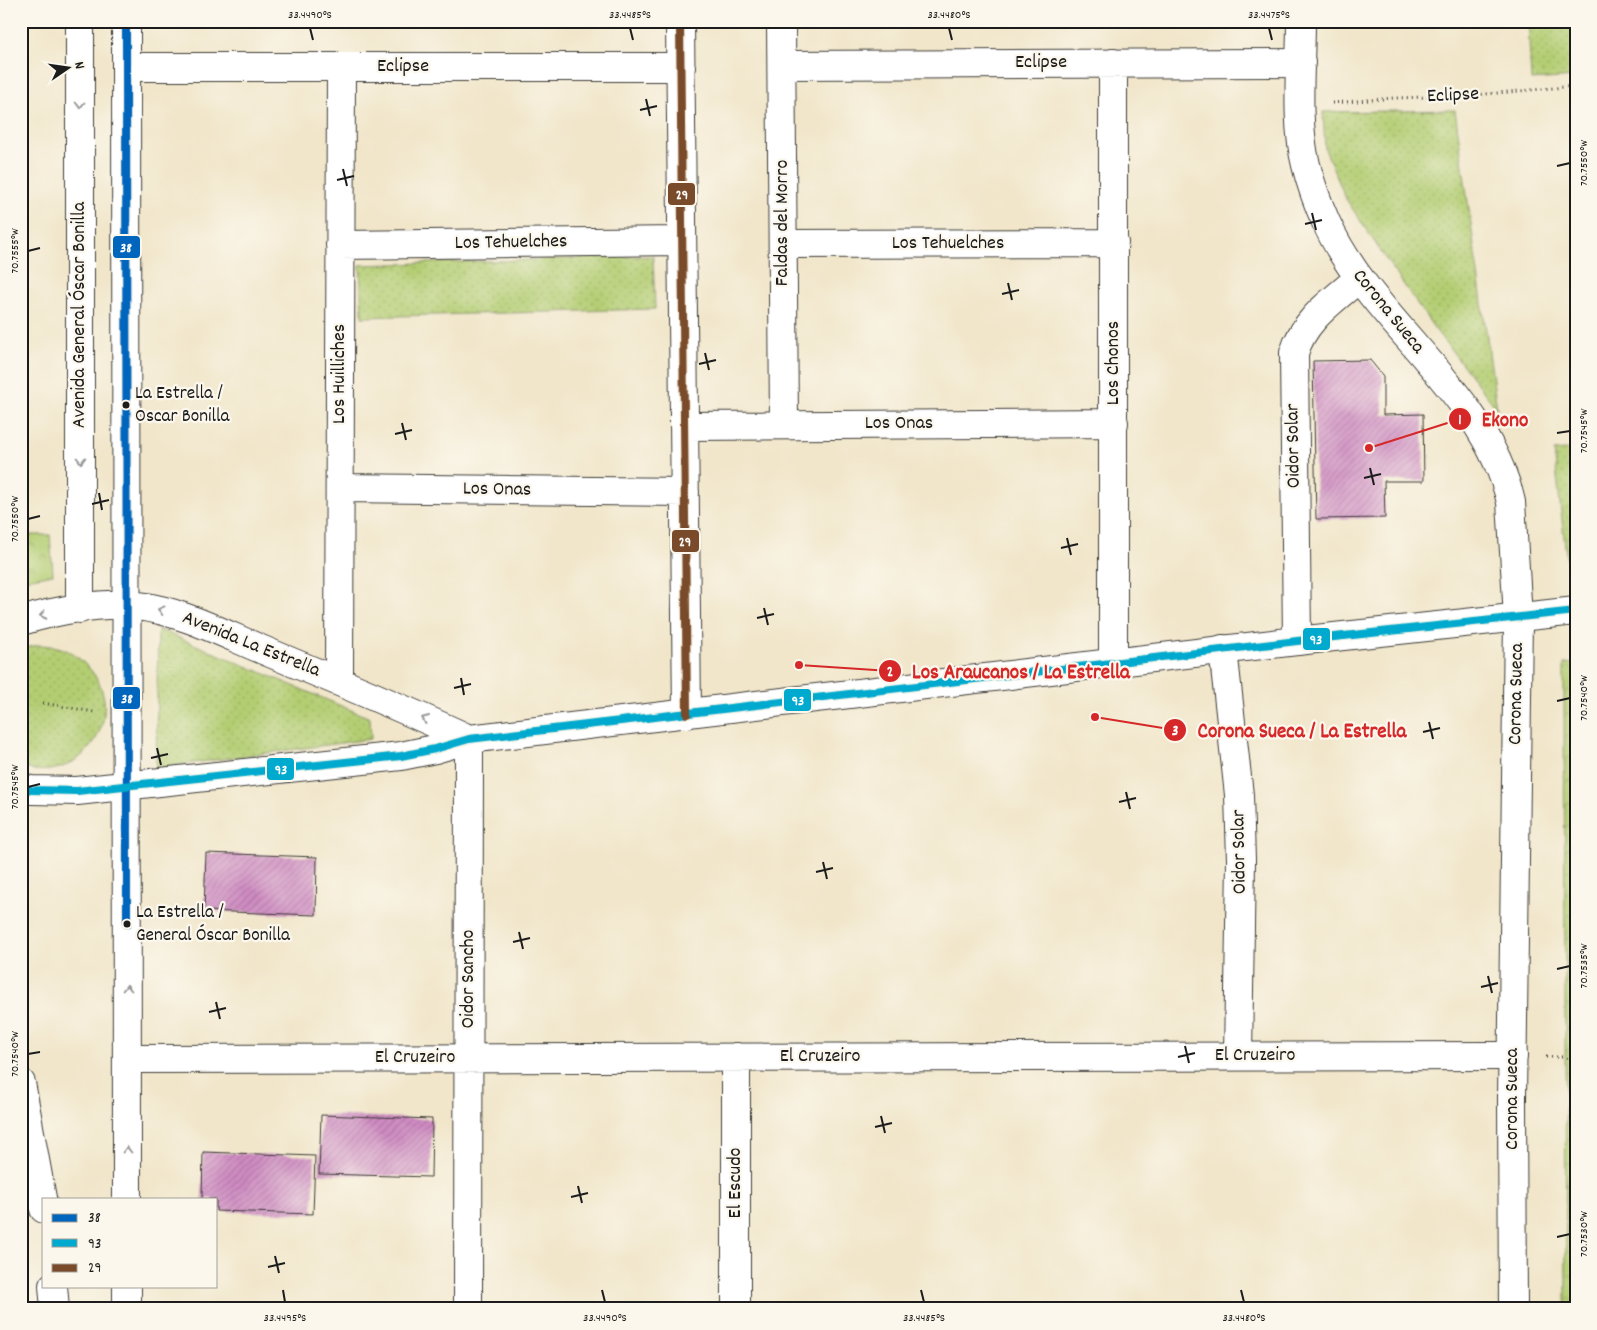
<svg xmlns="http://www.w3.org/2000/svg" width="1597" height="1330" font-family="Dekko,sans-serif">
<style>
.grass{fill:url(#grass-dots);stroke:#687447}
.park{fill:url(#park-crowns);stroke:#687447}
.building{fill:url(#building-hatch)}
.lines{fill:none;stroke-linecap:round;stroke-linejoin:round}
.minor-casing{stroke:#3c3a36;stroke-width:30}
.tertiary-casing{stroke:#3c3a36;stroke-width:30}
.secondary-casing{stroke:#3c3a36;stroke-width:30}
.path{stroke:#3c3a36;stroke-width:3;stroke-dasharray:1 4;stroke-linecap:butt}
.minor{stroke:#fff;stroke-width:28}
.tertiary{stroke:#fff;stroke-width:28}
.secondary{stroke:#fff;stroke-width:28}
.bus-1-casing{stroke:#fbf7ec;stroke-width:11}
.bus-2-casing{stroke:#fbf7ec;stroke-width:11}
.bus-3-casing{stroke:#fbf7ec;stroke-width:11}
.bus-1{stroke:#0065bd;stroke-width:8}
.bus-2{stroke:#00a9ce;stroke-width:8}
.bus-3{stroke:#7a4b2a;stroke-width:8}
.oneway{stroke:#999}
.ticks{fill:none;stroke:#1c1c1c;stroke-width:2}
.bus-dot{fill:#1c1c1c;stroke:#fbf7ec;stroke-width:2}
.labels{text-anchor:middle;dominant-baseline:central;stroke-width:4.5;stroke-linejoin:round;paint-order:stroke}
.bus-label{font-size:19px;fill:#1c1c1c;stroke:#fbf7ec;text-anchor:start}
.street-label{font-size:20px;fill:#1c1c1c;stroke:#fbf7ec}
.leader{fill:none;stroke:#d62828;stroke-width:2}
.callout-dot{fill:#d62828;stroke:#fbf7ec;stroke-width:2}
.mark-label{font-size:15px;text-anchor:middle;font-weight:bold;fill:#fff}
.callout-label{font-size:21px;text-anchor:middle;font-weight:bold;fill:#d62828;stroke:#fbf7ec;stroke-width:4.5;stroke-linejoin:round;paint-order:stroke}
.line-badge{stroke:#fbf7ec;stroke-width:2}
.badge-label{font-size:14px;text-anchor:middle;font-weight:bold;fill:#fff}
.neatline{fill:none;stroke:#1c1c1c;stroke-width:2}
.ticks-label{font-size:12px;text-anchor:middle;fill:#1c1c1c}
</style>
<defs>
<pattern id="grass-dots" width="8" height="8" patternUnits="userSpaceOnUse" patternTransform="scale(1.25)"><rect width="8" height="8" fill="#b3cd72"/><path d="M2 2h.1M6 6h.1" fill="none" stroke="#99af62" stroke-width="1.8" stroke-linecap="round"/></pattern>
<pattern id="park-crowns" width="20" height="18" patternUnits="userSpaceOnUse" patternTransform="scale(1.25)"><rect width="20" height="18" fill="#b3cd72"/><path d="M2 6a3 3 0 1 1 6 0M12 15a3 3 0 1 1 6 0" fill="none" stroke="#99af62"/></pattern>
<pattern id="building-hatch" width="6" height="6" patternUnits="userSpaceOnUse" patternTransform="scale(1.25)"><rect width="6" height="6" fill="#d08cc3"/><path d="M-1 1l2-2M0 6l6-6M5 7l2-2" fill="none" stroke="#a8729e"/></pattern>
</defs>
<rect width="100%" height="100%" fill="#fbf7ec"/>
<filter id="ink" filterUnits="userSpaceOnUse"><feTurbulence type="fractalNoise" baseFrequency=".02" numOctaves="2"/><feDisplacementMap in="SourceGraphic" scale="10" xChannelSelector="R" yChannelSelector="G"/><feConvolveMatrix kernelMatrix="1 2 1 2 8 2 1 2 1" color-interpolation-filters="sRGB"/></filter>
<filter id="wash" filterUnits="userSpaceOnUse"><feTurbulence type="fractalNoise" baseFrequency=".0096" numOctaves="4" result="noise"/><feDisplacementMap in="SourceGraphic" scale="20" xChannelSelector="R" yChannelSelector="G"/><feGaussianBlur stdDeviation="1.12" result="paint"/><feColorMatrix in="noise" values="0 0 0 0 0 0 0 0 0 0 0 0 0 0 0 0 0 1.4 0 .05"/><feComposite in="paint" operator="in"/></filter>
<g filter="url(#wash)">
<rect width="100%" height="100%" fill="#f1e6ca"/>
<path class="grass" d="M1528,21H1576V77L1531,80Z
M1455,110L1497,409L1434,328L1383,255L1346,199L1325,149L1323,112Z
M653,256L655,309L362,317L360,265Z
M1576,449V571L1568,572L1554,451Z
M158,629L370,718L371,739L156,768Z
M38,645C44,645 51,646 57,647C68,649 78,657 86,665C133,711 83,788 21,767V649Z"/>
<path class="park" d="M21,535H50L53,574L21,580Z
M1576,663V1309H1566L1564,664Z"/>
<g id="blocks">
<path class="building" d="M1370,360L1383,376V415L1423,414L1424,481H1384L1385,518L1316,519L1313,361Z
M206,853L317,857L316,915L204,911Z
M321,1115L432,1119L431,1177L319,1174Z
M203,1152L315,1156L313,1214L216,1211V1199H202Z"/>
</g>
</g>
<g filter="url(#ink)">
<use href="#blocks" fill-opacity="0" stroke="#3c3a36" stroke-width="1"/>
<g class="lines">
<defs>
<path id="minor" d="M680,21L687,714
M781,21L784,425
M782,65L1301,63
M126,67H681
M783,244L1114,243
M340,245L682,241
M684,426L1114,423
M340,488L685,492
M1297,641L1294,353C1304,319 1333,301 1359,278
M1223,649L1239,795L1241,860L1238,1056
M1113,662V63
M339,681L341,67
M127,1059L1513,1056
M468,1309L469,739
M736,1309V1057"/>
<path id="tertiary" d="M1301,21C1301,66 1295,122 1306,165C1311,185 1318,204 1326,222C1372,324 1485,390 1511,502L1518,618L1512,1099L1513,1309"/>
<path id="secondary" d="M80,21V609
M126,21L127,1199
M21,621C55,611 103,601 138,606C181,611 222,633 263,650C332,679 401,707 469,739
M21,788L31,790L77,791L401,756L435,749L469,739L1297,641L1576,611
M21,1083L44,1209
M53,1286L55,1309
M127,1309V1286"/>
</defs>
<use href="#minor" class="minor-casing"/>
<use href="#tertiary" class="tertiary-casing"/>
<use href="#secondary" class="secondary-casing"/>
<path class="path" d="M1332,103L1394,98L1463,96L1576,86
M43,703L94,712
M1546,1057H1576"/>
<use href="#minor" class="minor"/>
<use href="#tertiary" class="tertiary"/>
<use href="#secondary" class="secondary"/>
<defs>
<path id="bus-1" d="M126,21L127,924"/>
<path id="bus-2" d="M21,788L31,790L77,791L401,756L435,749L469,739L1297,641L1576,611"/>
<path id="bus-3" d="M680,21L687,714"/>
</defs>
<use href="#bus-1" class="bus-1-casing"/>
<use href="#bus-2" class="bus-2-casing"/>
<use href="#bus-3" class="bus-3-casing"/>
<use href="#bus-1" class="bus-1"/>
<use href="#bus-2" class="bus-2"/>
<use href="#bus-3" class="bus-3"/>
</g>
<defs><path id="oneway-chevron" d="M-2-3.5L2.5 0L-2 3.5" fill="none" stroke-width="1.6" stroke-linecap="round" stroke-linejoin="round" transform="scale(1.25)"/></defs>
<g class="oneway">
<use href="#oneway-chevron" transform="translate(80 105) rotate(90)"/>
<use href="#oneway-chevron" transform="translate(81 460) rotate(90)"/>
<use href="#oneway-chevron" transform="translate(161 610) rotate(-165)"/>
<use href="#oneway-chevron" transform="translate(43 615) rotate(168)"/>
<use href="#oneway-chevron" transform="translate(425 719) rotate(-155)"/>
<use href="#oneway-chevron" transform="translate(127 988) rotate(-90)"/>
<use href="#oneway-chevron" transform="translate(127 1150) rotate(-90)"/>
</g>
</g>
<path class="ticks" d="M310,28L313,40M630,28L633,40M949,28L952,40M1269,28L1272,40M646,99L650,116M640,110L657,106M1557,166L1570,163M343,169L347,186M337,180L354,176M1312,213L1316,230M1305,224L1322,220M28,251L40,248M1008,283L1012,300M1002,294L1019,290M705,353L709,370M699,364L716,360M402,423L406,440M1557,433L1570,431M395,434L412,430M1370,468L1374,485M1364,478L1381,474M99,493L102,510M92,504L109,500M28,519L40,516M1067,538L1071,555M1061,548L1078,544M764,608L768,625M757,618L774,614M461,678L464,695M454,688L471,684M1557,701L1570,698M1429,722L1433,739M1423,732L1440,728M157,748L161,765M151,758L168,754M28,787L40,784M1126,792L1130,809M1119,802L1136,798M823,862L827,879M816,872L833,868M519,932L523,949M513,942L530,938M1557,969L1570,966M1488,976L1492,993M1481,987L1498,983M216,1002L220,1019M209,1012L226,1008M1185,1046L1189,1063M28,1054L40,1052M1178,1057L1195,1053M881,1116L885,1133M875,1127L892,1123M578,1186L582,1203M571,1197L588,1193M1557,1237L1570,1234M275,1256L279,1273M268,1267L285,1263M283,1290L285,1302M602,1290L605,1302M921,1290L924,1302M1241,1290L1244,1302"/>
<g class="bus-dot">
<circle cx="126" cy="405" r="4.5"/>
<circle cx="127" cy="924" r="4.5"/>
</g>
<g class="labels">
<g class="bus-label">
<text x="135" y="394">La Estrella /<tspan x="135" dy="23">Oscar Bonilla</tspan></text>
<text x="136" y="913">La Estrella /<tspan x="136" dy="23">General Óscar Bonilla</tspan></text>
</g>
<g class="street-label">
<text x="1041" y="63">Eclipse</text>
<text x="403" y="67">Eclipse</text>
<text transform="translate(1453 96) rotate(-3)">Eclipse</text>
<text transform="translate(783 223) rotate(-90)">Faldas del Morro</text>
<text transform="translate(511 243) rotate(-1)">Los Tehuelches</text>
<text x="948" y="244">Los Tehuelches</text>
<text transform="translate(1388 312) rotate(51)">Corona Sueca</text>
<text transform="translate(80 315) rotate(-90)">Avenida General Óscar Bonilla</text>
<text transform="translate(1114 363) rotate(-90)">Los Chonos</text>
<text transform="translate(340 374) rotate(-90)">Los Huilliches</text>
<text x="899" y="424">Los Onas</text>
<text transform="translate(1294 446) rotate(-91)">Oidor Solar</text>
<text transform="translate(497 490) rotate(1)">Los Onas</text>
<text transform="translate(251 645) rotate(22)">Avenida La Estrella</text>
<text transform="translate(1517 694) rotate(-89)">Corona Sueca</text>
<text transform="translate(1240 852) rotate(-91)">Oidor Solar</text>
<text transform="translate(469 979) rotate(-90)">Oidor Sancho</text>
<text x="1255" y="1056">El Cruzeiro</text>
<text x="820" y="1057">El Cruzeiro</text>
<text x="415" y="1058">El Cruzeiro</text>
<text transform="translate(1513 1099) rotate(-90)">Corona Sueca</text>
<text transform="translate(736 1183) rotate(-90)">El Escudo</text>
</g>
</g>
<path class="leader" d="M1369 448L1460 419M799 665L890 671M1095 717L1175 730"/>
<g class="callout-dot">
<circle cx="1369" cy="448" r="5"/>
<circle cx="799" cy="665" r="5"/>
<circle cx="1095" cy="717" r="5"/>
<circle cx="1460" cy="419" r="12"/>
<circle cx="890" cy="671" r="12"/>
<circle cx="1175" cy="730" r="12"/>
</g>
<g class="mark-label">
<text x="1460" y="424">1</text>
<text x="890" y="676">2</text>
<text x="1175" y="735">3</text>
</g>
<g class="callout-label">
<text x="1505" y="426">Ekono</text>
<text x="1021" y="678">Los Araucanos / La Estrella</text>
<text x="1302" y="737">Corona Sueca / La Estrella</text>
</g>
<g class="line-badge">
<rect x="667" y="182" width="29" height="24" rx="5" fill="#7a4b2a"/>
<rect x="112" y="235" width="29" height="24" rx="5" fill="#0065bd"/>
<rect x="671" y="529" width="29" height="24" rx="5" fill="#7a4b2a"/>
<rect x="1302" y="627" width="29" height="24" rx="5" fill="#00a9ce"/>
<rect x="112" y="686" width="29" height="24" rx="5" fill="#0065bd"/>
<rect x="783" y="688" width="29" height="24" rx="5" fill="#00a9ce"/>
<rect x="266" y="757" width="29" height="24" rx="5" fill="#00a9ce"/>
</g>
<g class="badge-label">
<text x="682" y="199">29</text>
<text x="126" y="252">38</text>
<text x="685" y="546">29</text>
<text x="1316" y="644">93</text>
<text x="127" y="703">38</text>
<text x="798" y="705">93</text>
<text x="281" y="774">93</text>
</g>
<rect width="1597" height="1330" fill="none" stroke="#fbf7ec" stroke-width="55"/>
<rect x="42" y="1198" width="175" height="90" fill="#fbf7ec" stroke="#a29f99"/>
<rect x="52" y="1214" width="25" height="8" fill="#0065bd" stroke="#a29f99"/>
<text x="88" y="1222" font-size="15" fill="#1c1c1c">38</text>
<rect x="52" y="1239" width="25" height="8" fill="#00a9ce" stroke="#a29f99"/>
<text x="88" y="1248" font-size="15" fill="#1c1c1c">93</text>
<rect x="52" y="1264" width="25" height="8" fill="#7a4b2a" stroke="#a29f99"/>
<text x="88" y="1272" font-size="15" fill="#1c1c1c">29</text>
<g transform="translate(68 68) rotate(77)" stroke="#fbf7ec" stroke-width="4" paint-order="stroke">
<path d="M0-4L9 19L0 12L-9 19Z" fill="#1c1c1c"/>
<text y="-8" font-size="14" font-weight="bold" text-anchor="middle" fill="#1c1c1c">N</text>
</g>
<rect x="28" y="28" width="1542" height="1274" class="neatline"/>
<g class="ticks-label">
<text x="310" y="18">33.4490°S</text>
<text x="630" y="18">33.4485°S</text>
<text x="949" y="18">33.4480°S</text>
<text x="1269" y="18">33.4475°S</text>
<text transform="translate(1583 163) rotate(-90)" y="4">70.7550°W</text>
<text transform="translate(14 251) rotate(-90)" y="4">70.7555°W</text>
<text transform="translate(1583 431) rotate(-90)" y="4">70.7545°W</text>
<text transform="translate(14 519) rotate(-90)" y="4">70.7550°W</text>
<text transform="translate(1583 698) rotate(-90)" y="4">70.7540°W</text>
<text transform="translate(14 787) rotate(-90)" y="4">70.7545°W</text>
<text transform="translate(1583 966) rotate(-90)" y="4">70.7535°W</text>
<text transform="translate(14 1054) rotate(-90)" y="4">70.7540°W</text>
<text transform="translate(1583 1234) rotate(-90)" y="4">70.7530°W</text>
<text x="285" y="1321">33.4495°S</text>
<text x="605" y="1321">33.4490°S</text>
<text x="924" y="1321">33.4485°S</text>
<text x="1244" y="1321">33.4480°S</text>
</g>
</svg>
